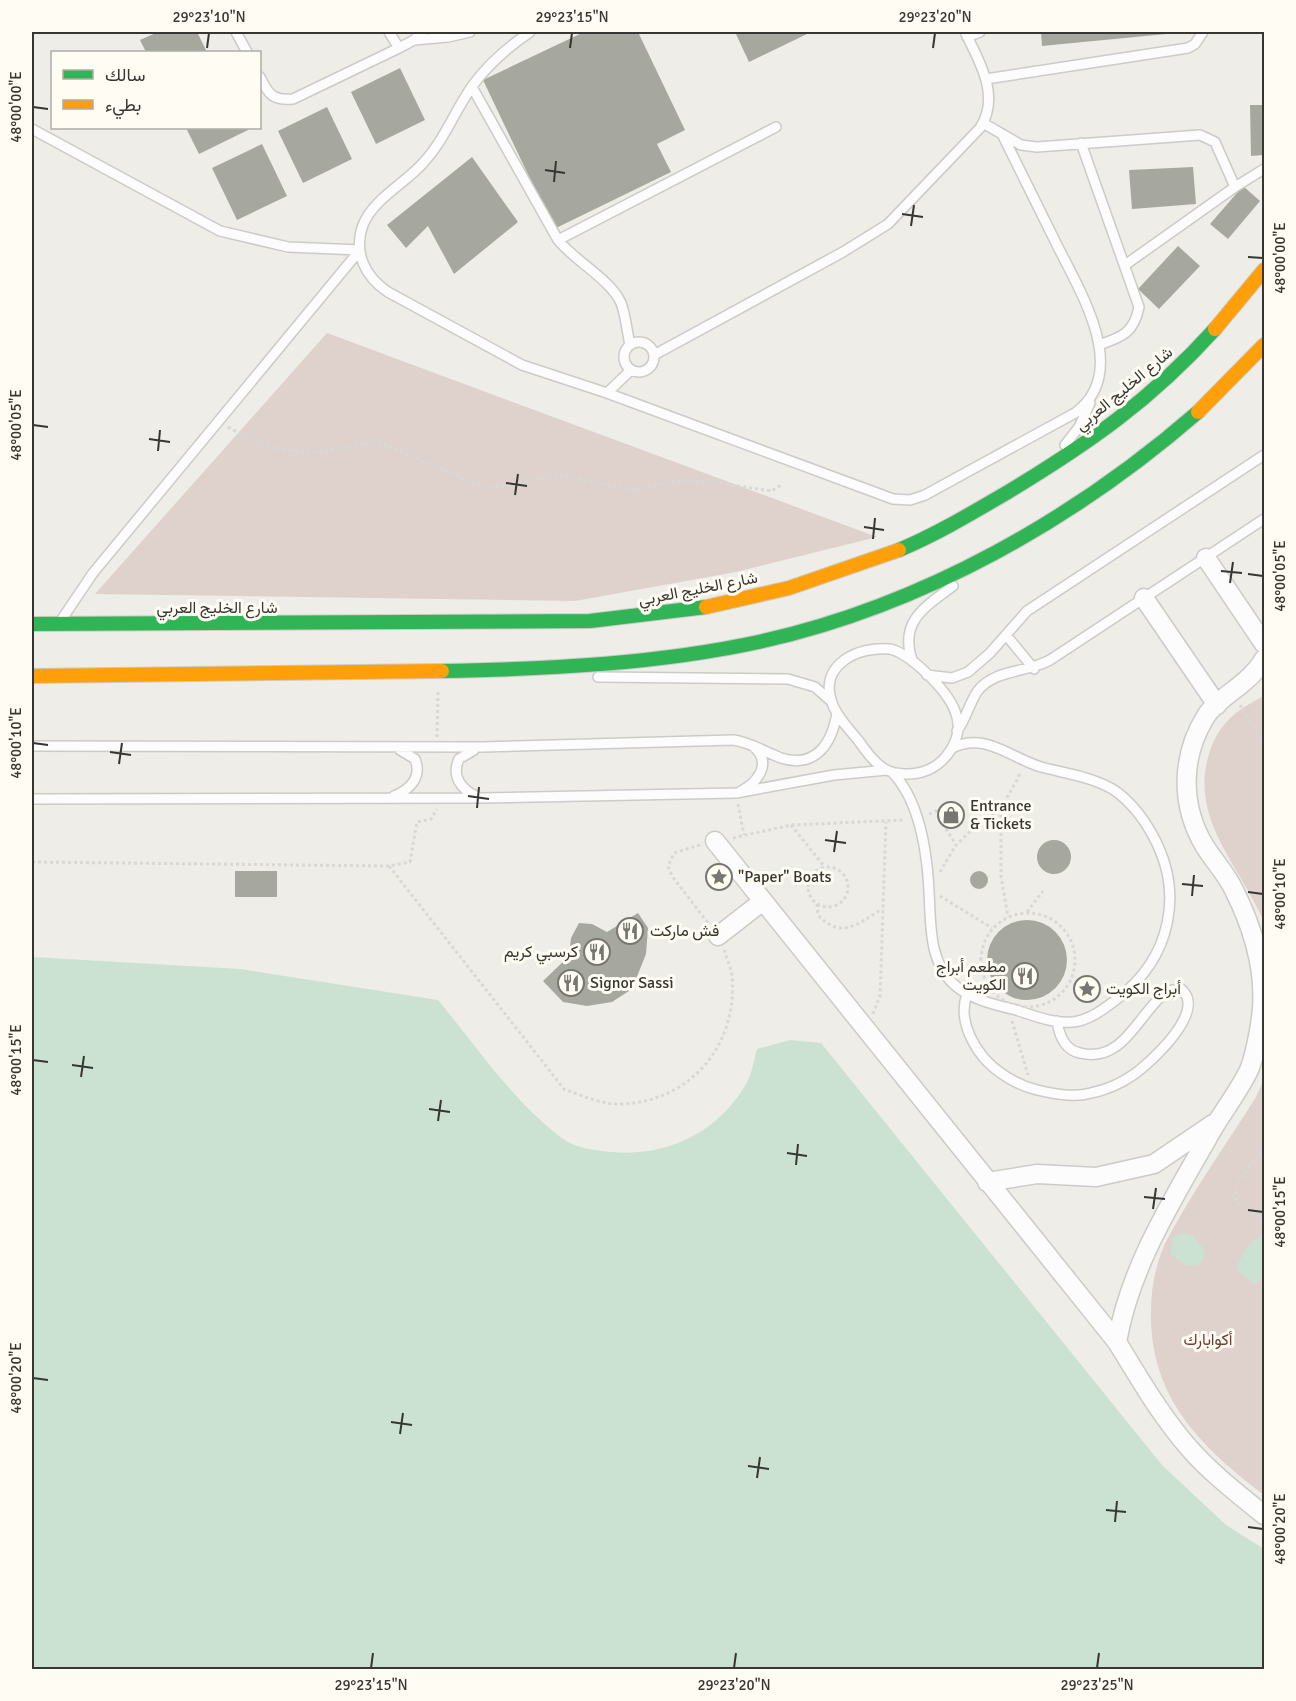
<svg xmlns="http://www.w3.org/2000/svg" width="1296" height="1701" font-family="Signika,Vazirmatn,sans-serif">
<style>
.green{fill:#dfd1cc}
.water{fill:#cbe2d2}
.building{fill:#a6a8a0}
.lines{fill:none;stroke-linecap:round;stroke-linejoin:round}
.lane-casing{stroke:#cccbc7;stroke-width:12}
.street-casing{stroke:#cccbc7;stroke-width:21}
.fast-casing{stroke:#cccbc7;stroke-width:16}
.slow-casing{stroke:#cccbc7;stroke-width:16}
.path{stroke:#d9d8d6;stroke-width:3;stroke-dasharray:3 3;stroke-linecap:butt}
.lane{stroke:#fcfcfc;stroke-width:9}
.street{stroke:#fcfcfc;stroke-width:18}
.fast{stroke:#30b455;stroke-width:14}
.slow{stroke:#ff9f0a;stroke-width:14}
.ticks{fill:none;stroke:#373632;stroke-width:2}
.labels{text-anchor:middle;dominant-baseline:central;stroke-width:6;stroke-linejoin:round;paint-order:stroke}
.street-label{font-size:16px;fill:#373632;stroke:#fffcf3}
.poi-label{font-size:16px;fill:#373632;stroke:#fffcf3;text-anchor:start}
.park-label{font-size:16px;fill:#6e3a32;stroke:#fffcf3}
.neatline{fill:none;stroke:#373632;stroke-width:2}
.ticks-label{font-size:15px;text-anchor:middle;fill:#373632}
</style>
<rect width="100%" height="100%" fill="#eeede8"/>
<path class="green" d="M327,333L877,537L736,572L575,601L95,594Z
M1264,696V922C1240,866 1189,819 1209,754C1219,722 1237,710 1264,696Z
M1264,1079V1495C1200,1446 1149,1397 1151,1310C1151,1286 1157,1257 1169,1236C1195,1188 1227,1143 1256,1097Z"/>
<path class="water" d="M32,957L240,969L438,1000C477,1047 514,1103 563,1139C575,1148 597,1151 612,1152C666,1157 718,1133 746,1084C752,1074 754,1060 757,1049L790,1040L821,1043L1162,1465L1226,1525L1264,1549V1669H32Z
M1186,1233L1193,1236L1205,1251L1202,1262L1197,1266L1185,1265L1171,1254L1172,1237Z
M1264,1234V1276L1255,1285L1236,1269C1242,1253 1249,1242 1264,1234Z"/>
<path class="building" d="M158,32H197L207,52H146L140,40Z
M584,32H638L685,130L657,144L671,172L554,229L483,80Z
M735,32H806L807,34L749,62Z
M1041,32H1165L1166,34L1042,46Z
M400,68L425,120L376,144L351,92Z
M1250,105H1264V155L1251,156Z
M327,107L352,159L303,183L278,131Z
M186,128H247L248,130L199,154Z
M262,144L287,196L237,220L212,168Z
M472,157L518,222L454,274L428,226L406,248L387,225Z
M1193,167L1196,204L1132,209L1129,170Z
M1243,186L1260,201L1228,239L1210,224Z
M1178,246L1200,266L1159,309L1138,289Z
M957,807L959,821L945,824L942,809Z
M1037 857a17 17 0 1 1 34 0a17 17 0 1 1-34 0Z
M235,871H277V897H235Z
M970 880a9 9 0 1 1 18 0a9 9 0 1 1-18 0Z
M638,913L648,928L646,954L632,989L612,1002L587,1006L563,1002L543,981L569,956L571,938L579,923L592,924L607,932Z
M987 960a40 40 0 1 1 80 0a40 40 0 1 1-80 0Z"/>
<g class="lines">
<defs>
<path id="lane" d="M236,32L247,52
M389,32L399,48
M530,32C508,47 489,63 473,85C455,110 445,139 424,162C406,183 373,199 363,225C353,252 365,277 388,292L522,365L607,393L893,499L910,500L925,495L1075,413C1133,371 1077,287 1054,239C1037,205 1020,170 1003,136
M967,37L980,32
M414,40L448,37L470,32
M260,77C268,94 273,101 293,99L399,48L414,40L422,32
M986,79L1188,48L1195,44L1203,32
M472,87L558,240C575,261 611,280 621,303C626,316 627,332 630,345
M983,123L1021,145L1037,147L1200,135L1215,142L1235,187L1125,265
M32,129L220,231L288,247L360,250
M1081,143L1139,307C1134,333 1122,337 1099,345
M1235,187L1264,169
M558,240L776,127
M624 357a15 15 0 1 1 30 0a15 15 0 1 1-30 0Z
M654,355L843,252L888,224L980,128C1001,96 979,61 965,32
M607,393L631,370
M1065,445L1079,427L1090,403
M62,619L93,573L360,250
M1006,635L1034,669
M890,649C911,654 947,690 955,711C966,737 945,768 918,773C908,775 895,774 886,770C874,763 866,751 858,740C849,729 837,717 832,703C818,664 859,646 890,649Z
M912,660C899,621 926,606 953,586
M927,675L952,678L968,672L990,653L1027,611L1264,455
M598,677L788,679L815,687L832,702
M957,731C966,719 969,704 977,692C993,669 1027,673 1050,660L1264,519
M32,746L482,747L733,740C750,742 765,752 781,758C816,769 832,743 837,713
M474,750L459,759C451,776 461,790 478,797
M892,772C920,801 927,851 929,891C931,924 928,964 957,987C973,1000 996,1005 1016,1010C1035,1016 1054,1024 1073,1022C1090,1020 1104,1009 1117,999C1171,958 1185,893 1152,834C1143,818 1130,801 1114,790C1093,777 1064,773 1041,767C1009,757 985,732 952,748
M741,791C757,783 772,764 755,748
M394,796C411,789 422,777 415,759L400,750
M32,799L480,798L736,793L834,775L887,770
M967,994C959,1016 969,1039 983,1057C997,1073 1017,1085 1037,1090C1054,1094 1074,1098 1091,1093C1106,1090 1120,1084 1133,1075C1150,1063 1208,1011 1181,989L1167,991C1139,1012 1124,1064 1080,1053C1065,1050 1059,1035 1057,1021"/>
<path id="street" d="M1206,558L1264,644
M1144,598L1217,705
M715,841L1117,1342C1139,1378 1161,1416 1189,1448C1211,1473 1238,1494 1264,1515
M718,936L763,901
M987,1182L1037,1174L1096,1177L1154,1164L1213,1124
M1117,1342C1130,1266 1174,1198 1211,1132C1223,1111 1239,1091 1249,1070C1255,1056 1261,1023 1262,1008C1265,967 1252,926 1234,890C1226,873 1213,860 1204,845C1180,804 1181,756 1206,716C1218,697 1250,684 1264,659"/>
<path id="fast" d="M899,550C937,534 972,513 1008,492C1089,443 1151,400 1215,329
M32,624L590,621L706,607
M442,671C549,669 658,664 763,641C923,605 1075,519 1198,412"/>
<path id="slow" d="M1215,329L1264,270
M1198,412L1264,345
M706,607L789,588L899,550
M32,676L442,671"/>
</defs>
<use href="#lane" class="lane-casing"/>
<use href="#street" class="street-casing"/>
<use href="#fast" class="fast-casing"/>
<use href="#slow" class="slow-casing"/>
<path class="path" d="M228,427L254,441L279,449L311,453L379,442L473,483L494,487L561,475L633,490L674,481L719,483L771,491L783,484
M1240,705L1264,745
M437,737L438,692
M738,804L744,835
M1001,809V876L1008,917
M929,814L938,810L943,824L956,845
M791,825L824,866
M733,838L791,825L905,820
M700,845L674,853L668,866L672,876L708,923
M32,862L389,866L410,862L417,822L431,819L437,809
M389,866L564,1089C583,1096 602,1105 622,1104C691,1101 738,1045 732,976C731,967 726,958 724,949
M808 887a20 20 0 1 1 40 0a20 20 0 1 1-40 0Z
M940,872L956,845L979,823L1001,809L1021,772
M940,896L992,928
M817,904L818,915C841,940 858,924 882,909
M1027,912L1043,891
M981 960a47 47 0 1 1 94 0a47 47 0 1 1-94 0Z
M873,1014L880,996L886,822
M1012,1021L1028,1075
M1264,1146L1237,1184L1235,1197L1239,1205L1264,1220"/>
<use href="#lane" class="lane"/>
<use href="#street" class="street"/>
<use href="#fast" class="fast"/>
<use href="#slow" class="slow"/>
</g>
<path class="ticks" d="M207,48L209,33M570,48L572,33M933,48L935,33M33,107L48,109M545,170L565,173M554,182L556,161M902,214L923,217M911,226L914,205M1248,257L1263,258M33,425L48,427M149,439L170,442M158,451L160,430M506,483L527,486M515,495L518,474M864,527L884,530M873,539L875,518M1221,571L1242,573M1248,574L1263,576M1230,583L1233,562M33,743L48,745M110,752L131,755M119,764L122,743M468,796L489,799M477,808L479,787M825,840L846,843M834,852L837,831M1182,884L1203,886M1248,892L1263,894M1192,896L1194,875M33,1060L48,1062M72,1065L93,1068M81,1077L84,1056M429,1109L450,1112M438,1121L441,1100M787,1153L807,1156M796,1165L798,1144M1144,1197L1165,1199M1153,1209L1156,1188M1248,1210L1263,1212M33,1378L48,1380M391,1422L412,1425M400,1434L403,1413M748,1466L769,1469M757,1478L760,1457M1106,1510L1126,1512M1115,1522L1117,1501M1248,1527L1263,1529M371,1668L373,1653M734,1668L736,1653M1097,1668L1099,1653"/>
<defs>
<symbol id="shop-ring" viewBox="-11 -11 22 22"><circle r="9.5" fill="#fffcf3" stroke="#777672" stroke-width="1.5"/><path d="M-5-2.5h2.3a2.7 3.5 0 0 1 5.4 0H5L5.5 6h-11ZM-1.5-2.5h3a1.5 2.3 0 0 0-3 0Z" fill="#777672"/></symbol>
<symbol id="sight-ring" viewBox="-11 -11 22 22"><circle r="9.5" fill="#fffcf3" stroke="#777672" stroke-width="1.5"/><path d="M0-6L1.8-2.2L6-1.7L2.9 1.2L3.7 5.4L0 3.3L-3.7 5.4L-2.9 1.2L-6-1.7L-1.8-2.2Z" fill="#777672"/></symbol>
<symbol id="restaurant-ring" viewBox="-11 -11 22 22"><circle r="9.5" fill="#fffcf3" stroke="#777672" stroke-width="1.5"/><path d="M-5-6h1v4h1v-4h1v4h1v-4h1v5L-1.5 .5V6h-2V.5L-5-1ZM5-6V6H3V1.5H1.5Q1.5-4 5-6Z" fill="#777672"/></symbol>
</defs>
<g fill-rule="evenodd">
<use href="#shop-ring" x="936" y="800" width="30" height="30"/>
<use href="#sight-ring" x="704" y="862" width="30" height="30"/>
<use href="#restaurant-ring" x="615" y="916" width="30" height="30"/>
<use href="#restaurant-ring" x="582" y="937" width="30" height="30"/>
<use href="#restaurant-ring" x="1010" y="961" width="30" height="30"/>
<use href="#restaurant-ring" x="556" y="968" width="30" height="30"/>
<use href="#sight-ring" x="1072" y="974" width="30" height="30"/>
</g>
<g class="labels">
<g class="street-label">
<text transform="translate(1124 389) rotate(-40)">شارع الخليج العربي</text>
<text transform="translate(698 589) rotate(-11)">شارع الخليج العربي</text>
<text x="217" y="608">شارع الخليج العربي</text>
</g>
<g class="poi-label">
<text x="970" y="806">Entrance<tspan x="970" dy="18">&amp; Tickets</tspan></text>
<text x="738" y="877">"Paper" Boats</text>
<text x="650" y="931">فش ماركت</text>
<text x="578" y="952" text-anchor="end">كرسبي كريم</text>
<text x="1006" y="967" text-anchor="end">مطعم أبراج<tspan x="1006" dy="18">الكويت</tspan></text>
<text x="590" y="983">Signor Sassi</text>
<text x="1106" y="989">أبراج الكويت</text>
</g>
<g class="park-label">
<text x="1208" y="1340">أكوابارك</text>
</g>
</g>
<rect width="1296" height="1701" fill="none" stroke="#fffcf3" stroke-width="66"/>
<rect x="51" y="51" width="210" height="78" fill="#fffcf3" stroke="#afada6" stroke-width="1.5"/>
<rect x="63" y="70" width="30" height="9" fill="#30b455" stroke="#afada6" stroke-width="1.5"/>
<text x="105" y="81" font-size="18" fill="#373632">سالك</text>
<rect x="63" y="100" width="30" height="9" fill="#ff9f0a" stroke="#afada6" stroke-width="1.5"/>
<text x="105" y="111" font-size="18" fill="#373632">بطيء</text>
<rect x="33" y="33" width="1230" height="1635" class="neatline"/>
<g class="ticks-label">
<text x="209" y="22">29°23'10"N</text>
<text x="572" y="22">29°23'15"N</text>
<text x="935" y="22">29°23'20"N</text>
<text transform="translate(16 107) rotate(-90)" y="5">48°00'00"E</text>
<text transform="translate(1280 258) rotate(-90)" y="5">48°00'00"E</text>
<text transform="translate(16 425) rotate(-90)" y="5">48°00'05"E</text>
<text transform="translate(1280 576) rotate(-90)" y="5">48°00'05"E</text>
<text transform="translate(16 743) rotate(-90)" y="5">48°00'10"E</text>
<text transform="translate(1280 894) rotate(-90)" y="5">48°00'10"E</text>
<text transform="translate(16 1060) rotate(-90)" y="5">48°00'15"E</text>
<text transform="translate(1280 1212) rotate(-90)" y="5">48°00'15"E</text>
<text transform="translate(16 1378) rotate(-90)" y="5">48°00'20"E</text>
<text transform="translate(1280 1529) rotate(-90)" y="5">48°00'20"E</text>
<text x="371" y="1690">29°23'15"N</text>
<text x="734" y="1690">29°23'20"N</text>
<text x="1097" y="1690">29°23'25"N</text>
</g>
</svg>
